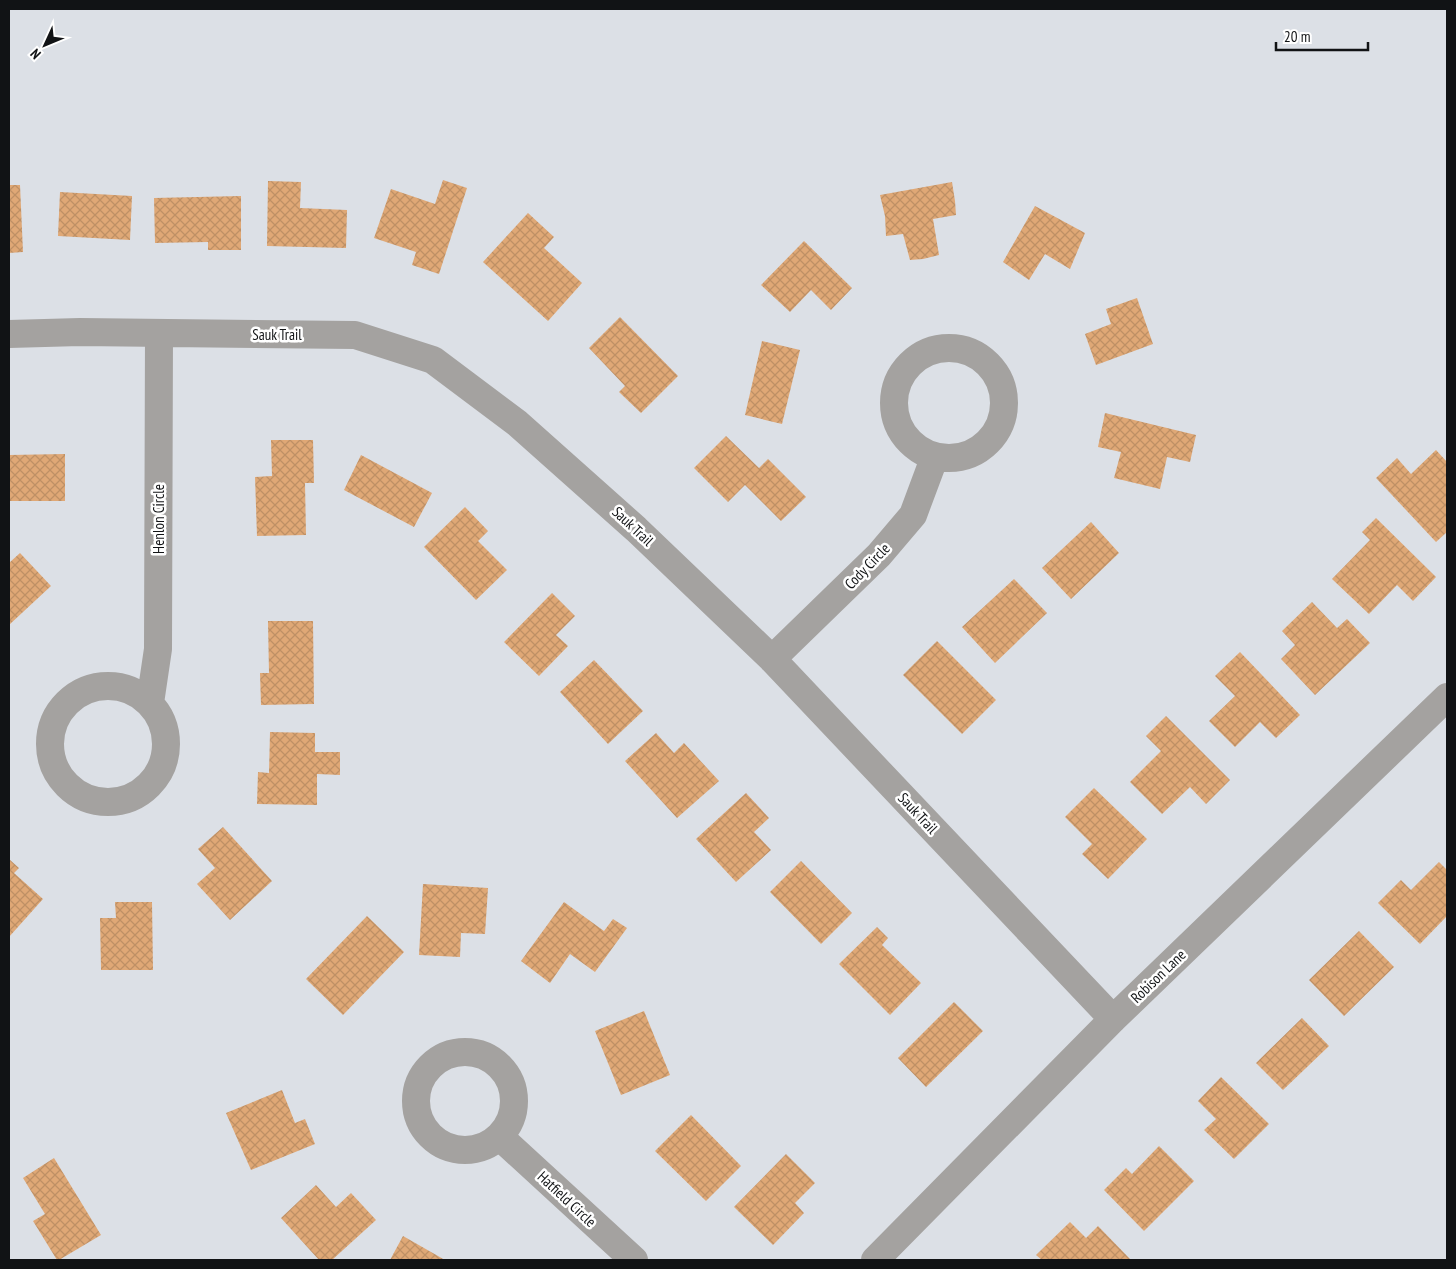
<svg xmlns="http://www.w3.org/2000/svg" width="1456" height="1269" font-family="'PT Sans Narrow',sans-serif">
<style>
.building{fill:url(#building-cross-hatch)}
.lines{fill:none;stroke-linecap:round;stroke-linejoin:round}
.street{stroke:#a4a2a0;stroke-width:28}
.labels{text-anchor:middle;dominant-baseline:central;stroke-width:5;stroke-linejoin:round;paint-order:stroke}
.street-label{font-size:15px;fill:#111315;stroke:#fff}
</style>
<defs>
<pattern id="building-cross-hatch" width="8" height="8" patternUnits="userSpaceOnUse" patternTransform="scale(1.25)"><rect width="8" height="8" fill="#dfa876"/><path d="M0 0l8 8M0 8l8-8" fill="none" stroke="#be9065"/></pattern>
</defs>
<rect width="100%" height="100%" fill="#dce0e6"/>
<path class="building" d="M443,180L467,188L439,274L412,265L416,252L374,238L391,189L435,204Z
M268,181L301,182L300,208L347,210L346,248L267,246Z
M952,182L955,201L956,215L933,219L939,255L923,259L910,260L903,234L886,236L885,216L880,195Z
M9,185H20L23,252L9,253Z
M60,192L132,196L130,240L58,236Z
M241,196V250H208V242L155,243L154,198Z
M1035,206L1085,233L1070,269L1045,254L1029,280L1003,262Z
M528,213L554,237L544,248L582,283L548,321L483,262Z
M804,241L852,288L831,310L811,290L790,312L761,285Z
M1137,298L1153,344L1096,365L1085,334L1111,324L1106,309Z
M620,317L678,376L641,413L619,392L625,386L589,348Z
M762,341L800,350L782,424L745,415Z
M1105,413L1196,435L1190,462L1167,457L1160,489L1114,478L1121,452L1098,447Z
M726,436L759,468L768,459L806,497L781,521L745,485L728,502L694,468Z
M271,440H313L314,483H305L306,535L257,536L255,477L272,476Z
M1436,450L1447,462V532L1436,542L1376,478L1397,458L1411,474Z
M65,454V501H9V455Z
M361,455L432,493L414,527L344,490Z
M465,507L488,531L478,541L507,570L476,600L424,547Z
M1376,518L1436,577L1413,601L1397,585L1369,614L1332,579L1370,540L1362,532Z
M1091,522L1119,553L1071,599L1042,568Z
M20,553L51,586L9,625V563Z
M1014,579L1047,613L995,663L962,627Z
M552,593L575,616L556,635L568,646L539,676L504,642Z
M1312,602L1337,628L1347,619L1370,643L1315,695L1281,659L1295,645L1282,631Z
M268,621H313L314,704L261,705L260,673H269Z
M937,641L996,700L962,734L903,675Z
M1240,652L1300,715L1276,738L1260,722L1235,747L1209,721L1235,696L1215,676Z
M594,660L643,711L608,744L560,692Z
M1166,716L1230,780L1206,804L1190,787L1162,814L1130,782L1161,751L1146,736Z
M270,732L315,733V752H340V775L317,774V805L257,804L258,772L269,773Z
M656,733L674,753L684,743L719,781L677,818L625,761Z
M1094,788L1147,839L1108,879L1082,854L1092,844L1065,817Z
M746,793L769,818L754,832L771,850L736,882L696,839Z
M223,827L272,881L230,920L197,884L215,868L198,849Z
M9,859L19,868L14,873L43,899L9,937Z
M801,861L852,913L821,944L770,892Z
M1439,862L1447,870V916L1420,944L1378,903L1401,880L1411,890Z
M423,884L488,888L485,934L461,933L460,957L419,955Z
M115,902H152L153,970H101L100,918H116Z
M564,902L604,931L613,919L627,928L595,972L570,954L550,983L521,961Z
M367,916L404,952L343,1015L306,979Z
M877,927L888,938L882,945L921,983L890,1015L839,964Z
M1359,931L1394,967L1344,1016L1309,980Z
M954,1002L983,1031L926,1087L898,1058Z
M644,1011L670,1075L621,1095L595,1031Z
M1302,1018L1329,1046L1283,1090L1256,1063Z
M1221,1077L1269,1124L1234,1159L1204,1130L1216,1119L1198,1101Z
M282,1090L295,1123L305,1119L315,1144L251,1170L226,1113Z
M691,1115L741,1166L706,1201L655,1151Z
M1159,1146L1194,1181L1144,1231L1104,1190L1126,1168L1132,1174Z
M786,1154L815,1183L795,1203L804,1213L773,1245L734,1207Z
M54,1158L101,1235L59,1260H57L33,1221L45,1214L23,1178Z
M316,1185L336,1207L351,1193L376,1220L332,1260H319L281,1218Z
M1070,1222L1086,1238L1098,1226L1131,1260H1042L1036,1255Z
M403,1236L445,1260H390Z"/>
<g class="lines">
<path class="street" d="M9,334L80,332L355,335L433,360L517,423L636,529L772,659L1113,1019
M894 403a55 55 0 1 1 110 0a55 55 0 1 1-110 0Z
M772,659L879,555L913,515L935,456
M50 744a58 58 0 1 1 116 0a58 58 0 1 1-116 0Z
M150,703L158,649L159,334
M416 1101a49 49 0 1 1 98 0a49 49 0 1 1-98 0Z
M500,1137L634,1260
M875,1260L1113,1019L1447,697"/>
</g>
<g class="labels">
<g class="street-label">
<text x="277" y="334">Sauk Trail</text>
<text transform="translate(158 519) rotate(-90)">Henlon Circle</text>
<text transform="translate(633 526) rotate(43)">Sauk Trail</text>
<text transform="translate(867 566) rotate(-46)">Cody Circle</text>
<text transform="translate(918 813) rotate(47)">Sauk Trail</text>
<text transform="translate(1158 976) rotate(-44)">Robison Lane</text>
<text transform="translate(567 1199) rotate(43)">Hatfield Circle</text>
</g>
</g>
<rect width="1456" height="1269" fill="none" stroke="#111315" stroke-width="20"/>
<g transform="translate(45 45) rotate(226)" stroke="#ffffff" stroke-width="4" paint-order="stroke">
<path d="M0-4L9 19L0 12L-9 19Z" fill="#111315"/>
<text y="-8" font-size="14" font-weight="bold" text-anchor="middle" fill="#111315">N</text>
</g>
<path d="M1276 42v8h92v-8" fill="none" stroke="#111315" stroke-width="2.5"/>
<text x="1284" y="42" font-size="15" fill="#111315" stroke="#ffffff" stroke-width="4" paint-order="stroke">20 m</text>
</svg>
